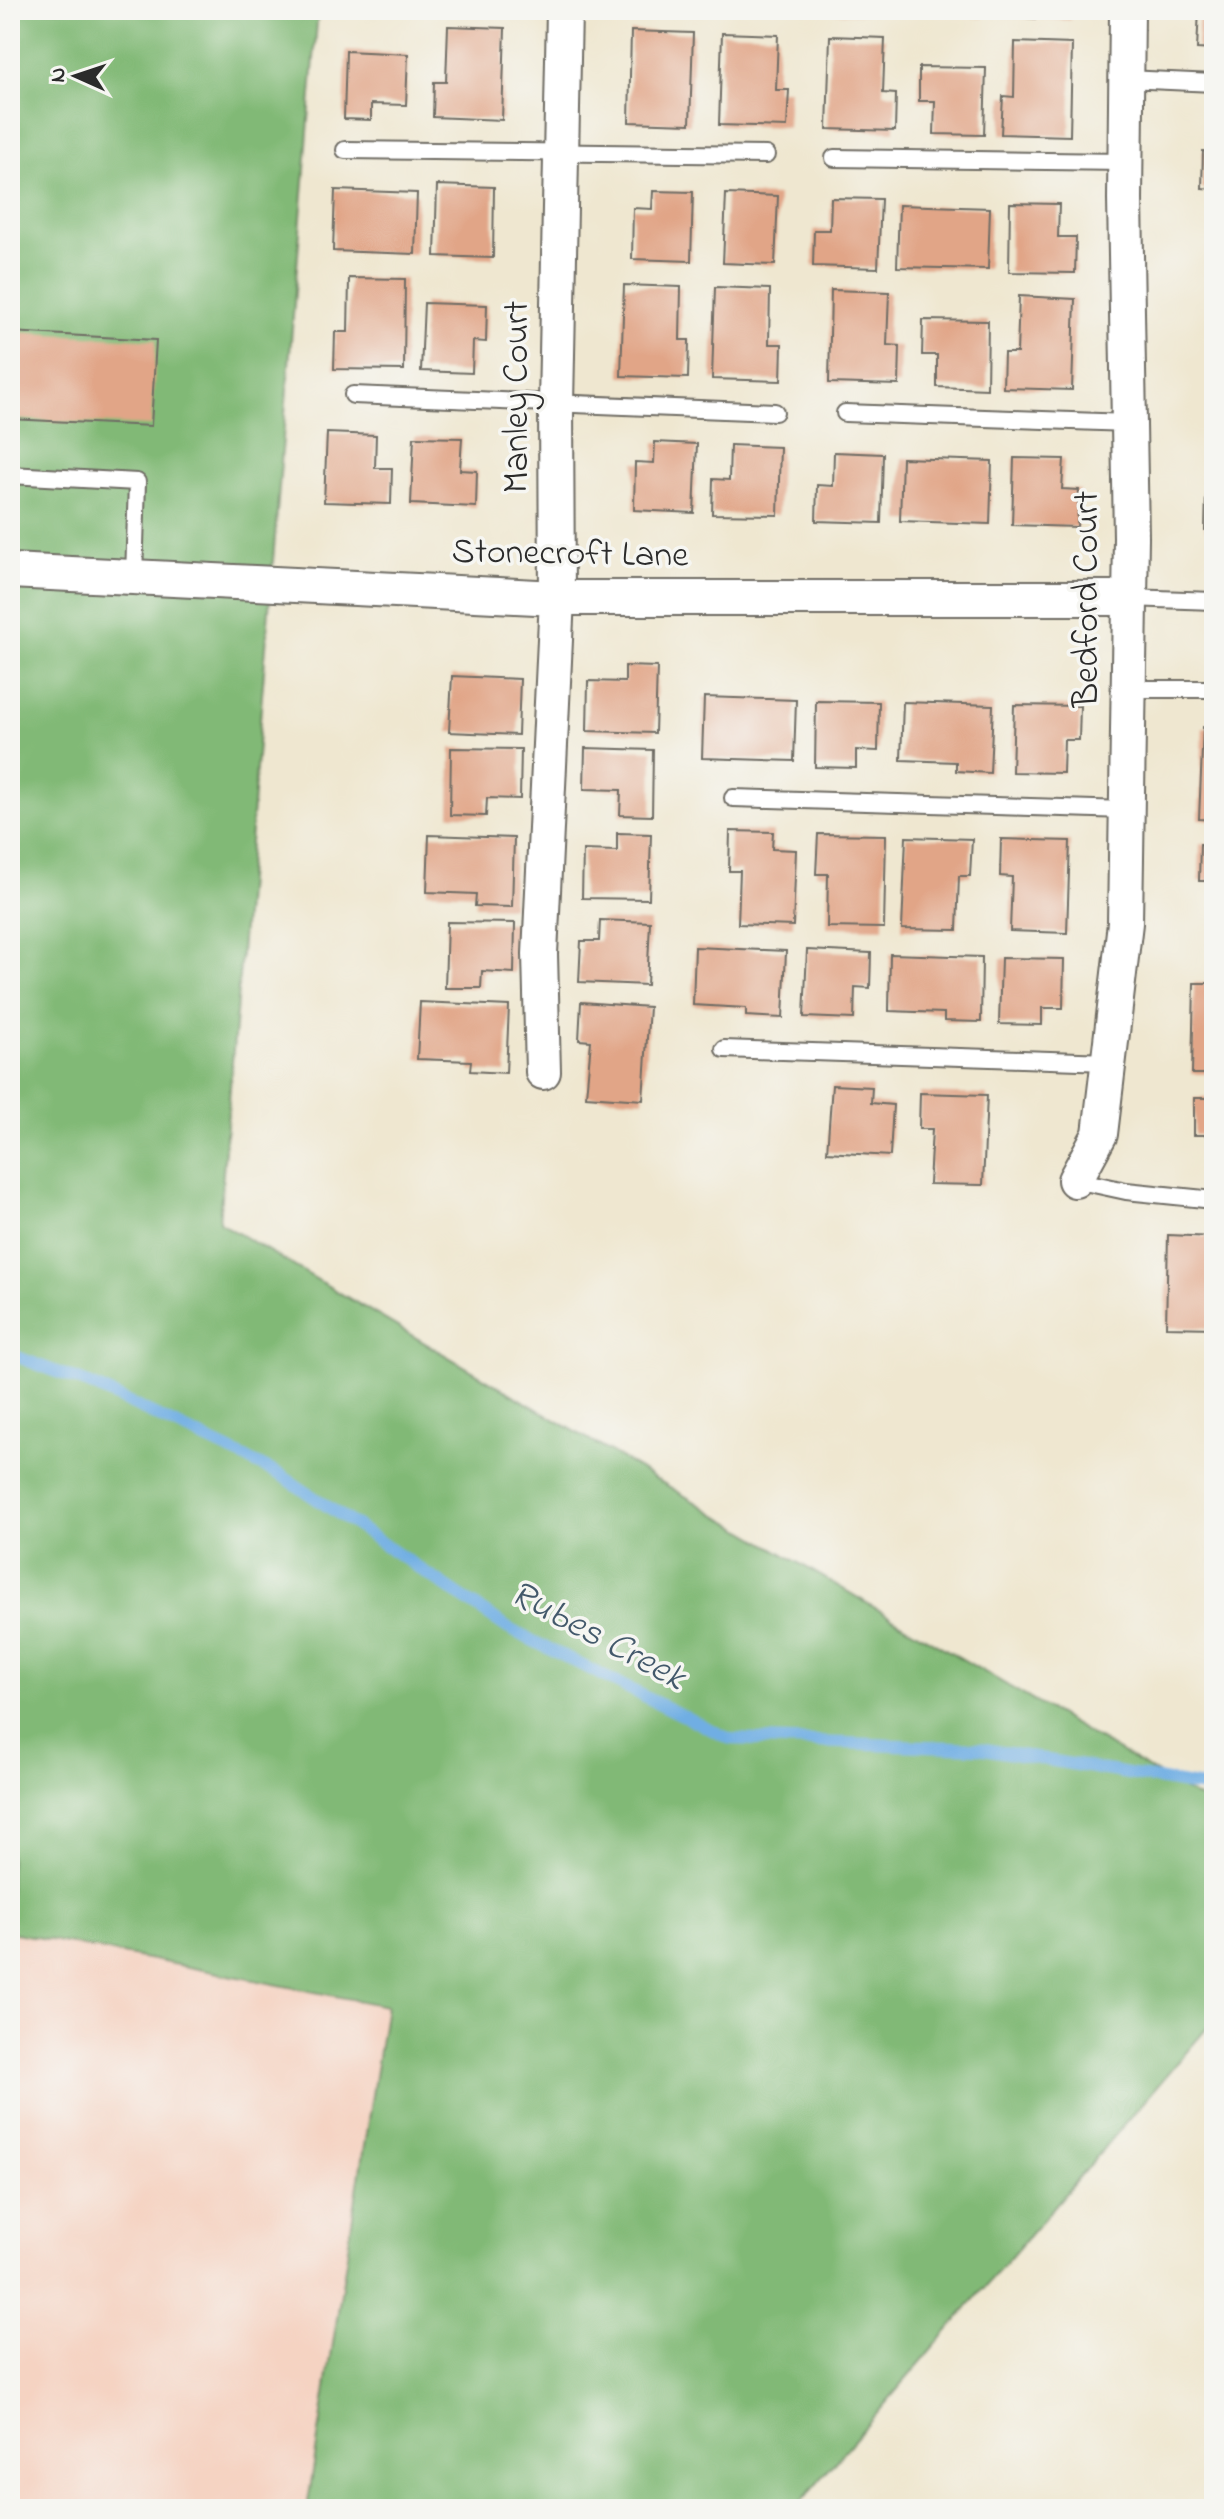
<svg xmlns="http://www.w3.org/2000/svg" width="1224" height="2519" font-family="'Indie Flower',sans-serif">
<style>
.built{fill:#f5d3c2}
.forest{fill:#81b976;stroke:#567250;stroke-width:2}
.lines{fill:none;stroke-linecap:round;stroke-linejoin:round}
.stream{stroke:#70aee3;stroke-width:12}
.building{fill:#e1a587}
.lane-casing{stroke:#706d65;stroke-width:20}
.street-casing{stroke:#706d65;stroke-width:38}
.lane{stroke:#fff;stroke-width:16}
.street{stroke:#fff;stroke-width:34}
.labels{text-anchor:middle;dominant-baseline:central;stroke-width:7;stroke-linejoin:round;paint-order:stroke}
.street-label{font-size:36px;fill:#2b2b2b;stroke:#f6f6f2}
.water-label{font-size:38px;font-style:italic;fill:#43596b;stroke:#f6f6f2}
</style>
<rect width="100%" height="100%" fill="#f6f6f2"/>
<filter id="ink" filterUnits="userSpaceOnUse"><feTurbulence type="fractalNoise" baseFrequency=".0125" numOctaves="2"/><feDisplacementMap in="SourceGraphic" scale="16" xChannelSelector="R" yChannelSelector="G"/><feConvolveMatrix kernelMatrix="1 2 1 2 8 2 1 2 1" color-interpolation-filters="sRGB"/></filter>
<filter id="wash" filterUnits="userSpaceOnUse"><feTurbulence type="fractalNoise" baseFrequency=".006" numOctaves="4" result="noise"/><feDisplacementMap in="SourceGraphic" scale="32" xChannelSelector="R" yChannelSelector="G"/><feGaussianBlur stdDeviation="1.8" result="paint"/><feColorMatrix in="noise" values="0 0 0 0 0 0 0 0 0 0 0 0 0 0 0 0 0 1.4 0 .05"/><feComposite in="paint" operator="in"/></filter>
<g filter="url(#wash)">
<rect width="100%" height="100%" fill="#efe7d0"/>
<path class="built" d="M10,1932L386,2006L307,2509H10Z"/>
<path class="forest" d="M10,10H318L219,1222L1214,1807V2020L795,2509H307L386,2006L10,1932Z"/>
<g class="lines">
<path class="stream" d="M10,1354L91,1385L281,1475L509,1629L730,1739L979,1748L1214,1789"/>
</g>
<g id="blocks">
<path class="building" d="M831,10H875V14L831,13Z
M901,10H984L983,18Z
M1005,10H1071L1070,20L1004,17Z
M1199,10H1214V50L1197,49Z
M448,26L505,28L502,120L433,117L434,82H446Z
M631,31L693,33L690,124L629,122Z
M722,33L778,35L776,90H789L787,127L719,125Z
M830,36L885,38L883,93L896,94L895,131L827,129Z
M1015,42L1072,44L1070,136L1001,134L1003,96L1014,97Z
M346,51L408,54L406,105L371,104V120L344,119Z
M919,67L986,68L984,135L934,134L935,101H919Z
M1203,151L1214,152V189L1202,188Z
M437,185L494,187L493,258L435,256Z
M335,190L417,193L415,254L333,251Z
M653,191L693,192L691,261L632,259L633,208L652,209Z
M726,194L778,196L775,265L723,263Z
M831,198L881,199L878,268L813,266L814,230H830Z
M1010,203L1059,204L1058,237H1076L1075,273L1009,272Z
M899,205L990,208L988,269L897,267Z
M1211,269H1214V306H1210Z
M349,278L405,279L404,370L334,369L335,332H348Z
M624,285L681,287L680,340H689L688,378L621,376Z
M715,287L770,289L769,344H782L781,381L712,379Z
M831,290L889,292L887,345L900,346L899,385L829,383Z
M1019,296L1075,299L1072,390L1003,388L1004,353H1017Z
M424,303L487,305L486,342L473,341L472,373L421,371Z
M923,320L988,321L987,389L937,387V355H922Z
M10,332L156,340L151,426L10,419Z
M1210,389H1214V439L1207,438Z
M327,433L376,435L375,468H392L391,504L324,502Z
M414,437L462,438L460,470L477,471L476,507L411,504Z
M655,442L697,444L694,513L634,510L635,462L654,463Z
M730,445L780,447L778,515L712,514L713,479L729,480Z
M834,452L883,454L881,523L816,521L817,485L833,486Z
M902,458L992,461L990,524L900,521Z
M1014,458L1064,459L1062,489L1079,490L1077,527L1012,525Z
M1206,493H1214V530H1205Z
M625,666L657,667L655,733L587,731L588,681L625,682Z
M452,676L520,679L518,735L449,732Z
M704,697L796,700L794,761L702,758Z
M816,701L879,702L878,751L856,750V768L815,767Z
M903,702L993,705L990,773L956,771V762L901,760Z
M1014,705L1080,706L1079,740H1064L1063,773L1012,772Z
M1203,727L1214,728V820L1199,819Z
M451,748L521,749L520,799L487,798L486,816L450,815Z
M585,748L653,750L652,816L620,815L621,790L584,789Z
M730,831L773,832L772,849L796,850L793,926L738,924L740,871H729Z
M617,833L651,834L649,899L582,898L583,850L617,851Z
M818,834L886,835L884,928L827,927L828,874H816Z
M429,835L514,838L512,907L475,906L476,894L427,892Z
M906,837L972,839L970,876H959L957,930L902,929Z
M1001,839L1070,841L1067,933L1010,931L1012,877L1000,876Z
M1200,844L1214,845V881H1199Z
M600,920L650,922L647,985L579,982L581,941H599Z
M447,922L515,923L514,973L482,971L481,988H445Z
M695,947L786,951L783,1018L746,1016V1008L693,1005Z
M807,950L871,953L870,988L855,987L854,1019L804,1017Z
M890,954L982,957L981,1022L944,1021V1013L889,1011Z
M1001,958L1064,959L1063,1008H1042V1025L999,1024Z
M1194,983H1214V1074H1192Z
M420,1002L509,1006L506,1073L470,1071L471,1061L417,1059Z
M581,1002L649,1007L643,1100L586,1096L591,1041L579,1040Z
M832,1085L872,1087L871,1103L893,1105L890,1156L827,1152Z
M920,1093L987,1095L983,1185L929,1184L932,1129H919Z
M1194,1098H1214V1166H1210L1211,1135H1194Z
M1168,1235L1214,1237V1328L1166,1327Z"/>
</g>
</g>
<g filter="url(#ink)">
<use href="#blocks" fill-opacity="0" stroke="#706d65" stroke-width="2"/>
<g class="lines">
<defs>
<path id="lane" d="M1126,79L1214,83
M345,150L766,155
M834,158L1125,162
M353,395L775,412
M845,413L1129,423
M10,475L137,482L134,577
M1129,598L1214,601
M1128,689H1214
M733,798L1126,810
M724,1049L1108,1062
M1075,1180L1126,1191L1214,1200"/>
<path id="street" d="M10,571L557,598H1129
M543,1072L540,954L557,598L556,404L564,10
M1075,1180L1100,1134L1125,923L1131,537L1125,199L1127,10"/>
</defs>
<use href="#lane" class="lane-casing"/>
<use href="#street" class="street-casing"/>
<use href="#lane" class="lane"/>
<use href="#street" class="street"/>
</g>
</g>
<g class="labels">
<g class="street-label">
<text transform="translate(518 397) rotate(-90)">Manley Court</text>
<text transform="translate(570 555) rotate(1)">Stonecroft Lane</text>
<text transform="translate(1088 599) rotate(-90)">Bedford Court</text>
</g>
<g class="water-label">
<text transform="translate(597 1637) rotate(28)">Rubes Creek</text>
</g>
</g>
<rect width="1224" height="2519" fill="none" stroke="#f6f6f2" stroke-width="40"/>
<g transform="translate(76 76) rotate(273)" stroke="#f6f6f2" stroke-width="6" paint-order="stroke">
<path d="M0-6L14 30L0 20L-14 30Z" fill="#2b2b2b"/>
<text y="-12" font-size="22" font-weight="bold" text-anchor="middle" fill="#2b2b2b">N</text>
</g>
</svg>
